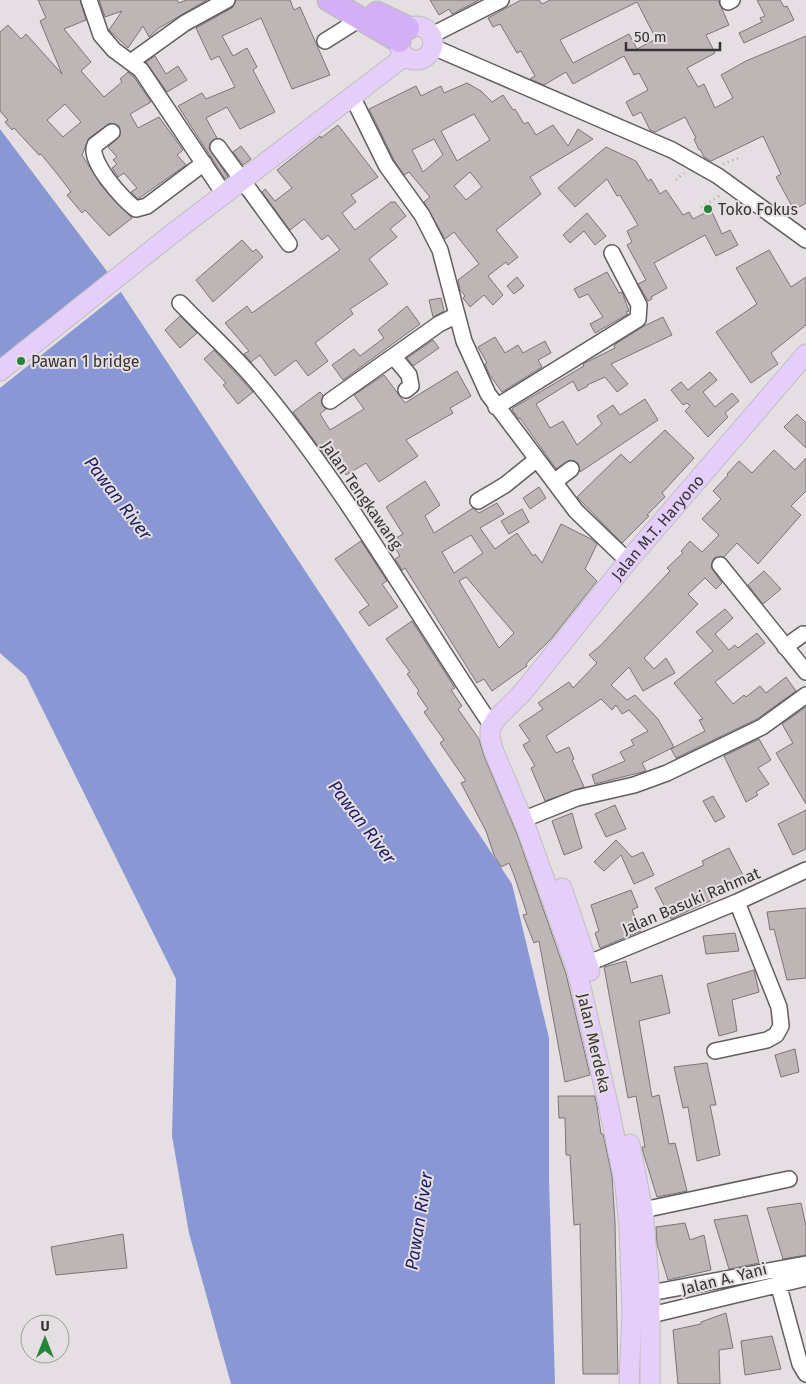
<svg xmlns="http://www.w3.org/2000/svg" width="806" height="1384" font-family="'Fira Sans',sans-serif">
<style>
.water{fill:#8a97d5}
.pier{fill:#e5dee2}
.building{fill:#beb6b6;stroke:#7c7575;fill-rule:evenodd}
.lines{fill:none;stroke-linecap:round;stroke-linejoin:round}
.minor-casing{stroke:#625d60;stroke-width:18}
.major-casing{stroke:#bfbebe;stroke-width:21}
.highway-casing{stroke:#bfbebe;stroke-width:25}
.path{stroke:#aba6a9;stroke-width:2.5;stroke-dasharray:1 4;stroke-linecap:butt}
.minor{stroke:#fff;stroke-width:15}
.major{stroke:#e5cffa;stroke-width:19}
.highway{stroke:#d3aff6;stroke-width:22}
.poi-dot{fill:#248538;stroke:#e5dee2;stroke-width:2}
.labels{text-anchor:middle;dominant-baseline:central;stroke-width:4;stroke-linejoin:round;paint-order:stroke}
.poi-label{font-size:16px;fill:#363435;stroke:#e5dee2;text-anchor:start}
.street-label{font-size:16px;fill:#363435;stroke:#e5dee2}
.water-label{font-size:18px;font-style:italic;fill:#1b1d65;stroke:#e5dee2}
</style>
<rect width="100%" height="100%" fill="#e5dee2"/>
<path class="water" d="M0,129L109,274L512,884L549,1038V1179L555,1384H231L189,1233L172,1136L176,979L26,676L0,653Z"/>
<path class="pier" d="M112,275L123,290L0,388V365Z"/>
<path class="building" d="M38,0H80L86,20L64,29L91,62L81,71L104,97L122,82L120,79L128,72L134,77L151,102L130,114L138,128L159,117L183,150L177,155L186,165L138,199L131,192L137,188L124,173L118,177L112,168L117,164L113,160L117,157L108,147L120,136L119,126L110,123L89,138L82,155L101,185L132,218L109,236L85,210L82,213L67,195L71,192L58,175L41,154L39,155L14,128L12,130L5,122L8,120L0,111V32L8,25L21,39L26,34L62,74L40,21L46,18ZM65,104L81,122L63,137L47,120Z
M99,0H177L179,3L186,0H207L159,28L149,37L143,26L128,48L109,30L122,11L105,17Z
M236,0H290L294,10L300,7L330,75L292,89L261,18L222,36L233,56L247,48L257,67L253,70L275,112L240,129L227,107L206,118L217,138L210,143L209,148L228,177L225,179L178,106L202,93L206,99L235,87L219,56L211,60L196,28L232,8Z
M430,0H479L452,14L449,9L439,15Z
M521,0H539L542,4L550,0H718L729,25L706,35L715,53L687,68L698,87L704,84L715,108L733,98L721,75L746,61L806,36V203L794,210L776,177L781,174L763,136L711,161L704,157L700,149L699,150L694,139L696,138L685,117L655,132L650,130L641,112L633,116L626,102L648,90L639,73L634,75L624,56L573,84L566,72L544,85L530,79L535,76L521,51L517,53L500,24L493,27L488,18ZM637,2L656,39L637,49L629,34L573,63L560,40Z
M757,0H780L784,7L787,6L794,20L744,43L739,33L762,22L760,18L765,16Z
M155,56L166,74L178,66L187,80L167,92L146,62Z
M467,83L481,91L492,102L503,95L513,110L515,109L524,124L528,122L536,135L553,125L568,146L578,129L593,139L530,177L541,194L496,230L518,257L508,265L506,262L488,276L503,295L493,305L484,295L470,307L463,298L465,296L460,290L458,280L479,264L454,232L445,239L424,202L430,197L409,172L404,175L394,160L369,109L416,86L421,96L441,86L444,93ZM474,114L490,140L457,161L441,131ZM434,139L443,155L423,172L412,150ZM470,172L482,187L466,200L454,186Z
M338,125L378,177L351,195L356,202L342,213L355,230L391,202H395L406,216L390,229L397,237L369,259L388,284L350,309L353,314L315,343L328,361L308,376L296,360L275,376L260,355L251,362L244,354L249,351L225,323L247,306L252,313L340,250L328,235L322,240L304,219L290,230L262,192L265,189L275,201L292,188L277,170L320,136L321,138Z
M241,146L251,159L243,165L233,152Z
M606,147L636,161L648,181L651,179L660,194L666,190L683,215L689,212L693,219L711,210L722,234L730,230L738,245L716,256L705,235L654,263L667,288L651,297L652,299L648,301L638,284L646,280L627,245L632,242L627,231L638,225L620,195L617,196L607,179L575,207L558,188Z
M587,213L606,236L595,245L584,231L570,243L563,235Z
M242,240L253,252L256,249L263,257L213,302L196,280Z
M769,250L791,287L806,277V325L771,353L778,364L751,383L716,332L757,304L736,268Z
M607,272L619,293L622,292L629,311L626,312L628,314L595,333L590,324L603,317L588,294L579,298L574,289Z
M517,277L524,286L514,294L507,286Z
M441,298L444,311L433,317L429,300Z
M407,306L420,324L343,380L332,365L354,349L360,356L384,338L378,330Z
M180,316L197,333L180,348L165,330Z
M663,317L672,335L611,364L628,384L617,392L605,377L587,385L588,386L578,391L573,381L536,404L550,428L563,421L577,445L602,424L597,416L613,405L620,415L645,399L658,420L580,472L578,463L570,460L556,469L520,418L519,419L512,410L513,408L584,366L583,364L615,348L614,345L644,326Z
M495,337L505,353L518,345L523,353L545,341L551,353L538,360L542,367L502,392L489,374L485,364L487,363L478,347Z
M433,340L439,348L413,366L407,358Z
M214,350L253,392L238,404L223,385L226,383L204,359Z
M457,371L471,396L450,408L453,413L406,440L418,456L379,482L366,463L346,475L334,454L327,458L293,412L320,392L323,395L321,402L326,409L320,414L330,430L364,409L354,395L384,375L405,403Z
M710,372L717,380L703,392L715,407L732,393L739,401L725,413L728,417L708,437L685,411L690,406L687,403L683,405L671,390L681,382L688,390Z
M797,414L806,423V448L784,427Z
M665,430L694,458L662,493L665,497L647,515L649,516L622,543L577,497L621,454L630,463Z
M774,450L795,470L806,458V491L791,506L801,515L758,564L737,543L724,557L714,558L711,567L722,583L716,589L705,578L688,594L698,604L644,658L654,669L666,658L675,673L643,691L629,667L611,685L627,700L635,695L658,719L674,747L642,763L646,771L595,784L592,775L625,761L620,752L634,745L631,740L648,731L629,710L622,714L616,705L612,710L601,699L546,736L556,753L569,747L574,759L572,760L584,787L545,801L531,768L535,766L523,745L530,741L519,725L543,709L538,703L569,682L573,688L597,663L589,655L600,646L670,571L667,568L683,553L681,551L690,541L702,552L719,535L702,519L721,499L713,491L728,475L727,474L739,461L752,473Z
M425,481L440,505L425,516L434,533L473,508L479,513L497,503L504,514L480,528L495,549L517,533L533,556L535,554L542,563L561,524L591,539L597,544L585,569L597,581L551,639L526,664L527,666L492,691L484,679L477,683L405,568L402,570L395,559L400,556L391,541L403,534L386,507ZM471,535L483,553L454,573L442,552ZM466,577L514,633L499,648L459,581Z
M539,487L546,498L530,509L523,498Z
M522,509L529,522L509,534L501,521Z
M361,541L387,581L382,584L398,607L369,626L359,612L369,605L335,559Z
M764,571L781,589L763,604L748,585Z
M725,609L733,618L715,634L729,650L735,645L738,648L757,633L765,643L715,682L733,704L744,695L746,697L760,686L766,693L786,677L796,691L757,719L676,758L671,749L705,731L699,720L703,719L674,683L713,651L696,632Z
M412,621L455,688L451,690L462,706L458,709L479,739L484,756L517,834L566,974L590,1075L565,1082L539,941L534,943L523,915L527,914L514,875L509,863L501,867L494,855L486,831L461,783L466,781L440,743L444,740L424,712L428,709L417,693L419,691L407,674L410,672L386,639Z
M806,707V804L776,753L793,743L782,724Z
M759,739L771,760L758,768L769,784L756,792L758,795L746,802L724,756Z
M713,796L725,817L715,822L703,801Z
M615,805L626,829L606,837L595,814Z
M806,810V849L793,855L778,824Z
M572,813L582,848L564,855L552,821Z
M616,840L632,857L643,852L654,875L634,884L621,855L604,871L594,862Z
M729,848L745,879L713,895L714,899L671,919L655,888L704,865L702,861Z
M631,890L638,907L632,910L641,931L600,948L595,933L599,931L591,905Z
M806,908V978L787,980L774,929L770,930L767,912Z
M735,933L739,951L706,954L703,936Z
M626,961L631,983L662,975L670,1013L639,1021L652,1097L659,1095L669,1144L675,1143L687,1191L657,1197L644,1155L642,1147H645L636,1096L628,1098L604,967Z
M754,970L759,992L732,1000L737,1031L719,1036L707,984Z
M795,1049L799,1072L781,1077L775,1055Z
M707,1063L716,1105H710L720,1155L697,1161L688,1107L683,1108L674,1067Z
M558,1096H595L597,1106L601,1134H603L612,1176L615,1223L618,1374H583L580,1224L574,1225L570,1155H566L565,1118H559Z
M801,1203L806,1226V1255L783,1259L767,1208Z
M747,1215L759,1263L729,1269L714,1220Z
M685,1223L690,1240L704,1235L711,1270L668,1280L657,1244L656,1227Z
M123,1234L127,1268L56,1275L51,1247Z
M726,1313L733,1348L719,1350L720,1384H678L673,1330L701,1324V1322Z
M772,1336L781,1369L745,1375L741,1341Z"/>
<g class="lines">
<defs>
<path id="minor" d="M89,0L101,35L114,50L141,70L224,194
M728,2L732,0
M432,35L501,0
M325,41L360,19
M433,47L672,150L718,176L806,240
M132,61L185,23L227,0
M352,96L386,165L422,215L440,250L464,341L488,394L576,511L628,561
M112,132L95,145C87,160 124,201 136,209L147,206L204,163
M218,147L289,244
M180,303C204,328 231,352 254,379C345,486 413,610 492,726
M394,357L409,375L411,386L406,390
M330,401L439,324L457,315
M496,407L638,319L639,305L612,253
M554,482L571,469
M478,501L505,485L536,460
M720,565L806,672
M785,647L803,634
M532,816L577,798L634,785L667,773L762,727L806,695
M589,963L737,902L806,870
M715,1051L767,1040L776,1035L781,1026L779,1007L737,902
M643,1210L789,1179
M778,1283L800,1364L806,1374
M650,1293L806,1264
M651,1315L806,1278"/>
<g id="major">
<circle cx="416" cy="43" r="17"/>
<path d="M0,371L168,237L405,56"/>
<path d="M562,888L590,971"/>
<path d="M630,1144L643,1210L650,1293V1384"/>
<path id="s1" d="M629,1384L632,1311L629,1228L625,1185L608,1104L577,970L527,830L494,752L490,738V729L496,719L523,692L628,561L806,354"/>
</g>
<path id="highway" d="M329,0L399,41
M377,13L408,28"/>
</defs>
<use href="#minor" class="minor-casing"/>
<use href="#major" class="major-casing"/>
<use href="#highway" class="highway-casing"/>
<path class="path" d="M723,164L741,157
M676,180L684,173
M701,207L721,195"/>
<use href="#minor" class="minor"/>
<use href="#major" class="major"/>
<use href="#highway" class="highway"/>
</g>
<g class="poi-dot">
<circle cx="708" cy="209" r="5"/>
<circle cx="21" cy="361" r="5"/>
</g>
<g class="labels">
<g class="poi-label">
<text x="718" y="209">Toko Fokus</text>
<text x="31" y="361">Pawan 1 bridge</text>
</g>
<g class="street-label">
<text transform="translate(362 495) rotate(55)">Jalan Tengkawang</text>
<text stroke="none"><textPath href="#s1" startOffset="939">Jalan M.T. Haryono</textPath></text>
<text transform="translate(691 901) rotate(-23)">Jalan Basuki Rahmat</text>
<text transform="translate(594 1043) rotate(77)">Jalan Merdeka</text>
<text transform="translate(724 1279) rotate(-14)">Jalan A. Yani</text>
</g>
<g class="water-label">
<text transform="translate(118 498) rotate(53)">Pawan River</text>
<text transform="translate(362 822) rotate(53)">Pawan River</text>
<text transform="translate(419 1221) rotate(-81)">Pawan River</text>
</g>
</g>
<g transform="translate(45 1339)"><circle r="24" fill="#e5dee2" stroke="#9f9a9d"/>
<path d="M0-4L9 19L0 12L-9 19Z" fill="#248538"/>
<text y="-8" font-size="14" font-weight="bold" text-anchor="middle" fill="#363435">U</text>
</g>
<path d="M626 42v8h94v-8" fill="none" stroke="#363435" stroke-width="2.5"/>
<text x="634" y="42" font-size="15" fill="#363435" stroke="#e5dee2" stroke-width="4" paint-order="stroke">50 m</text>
</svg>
